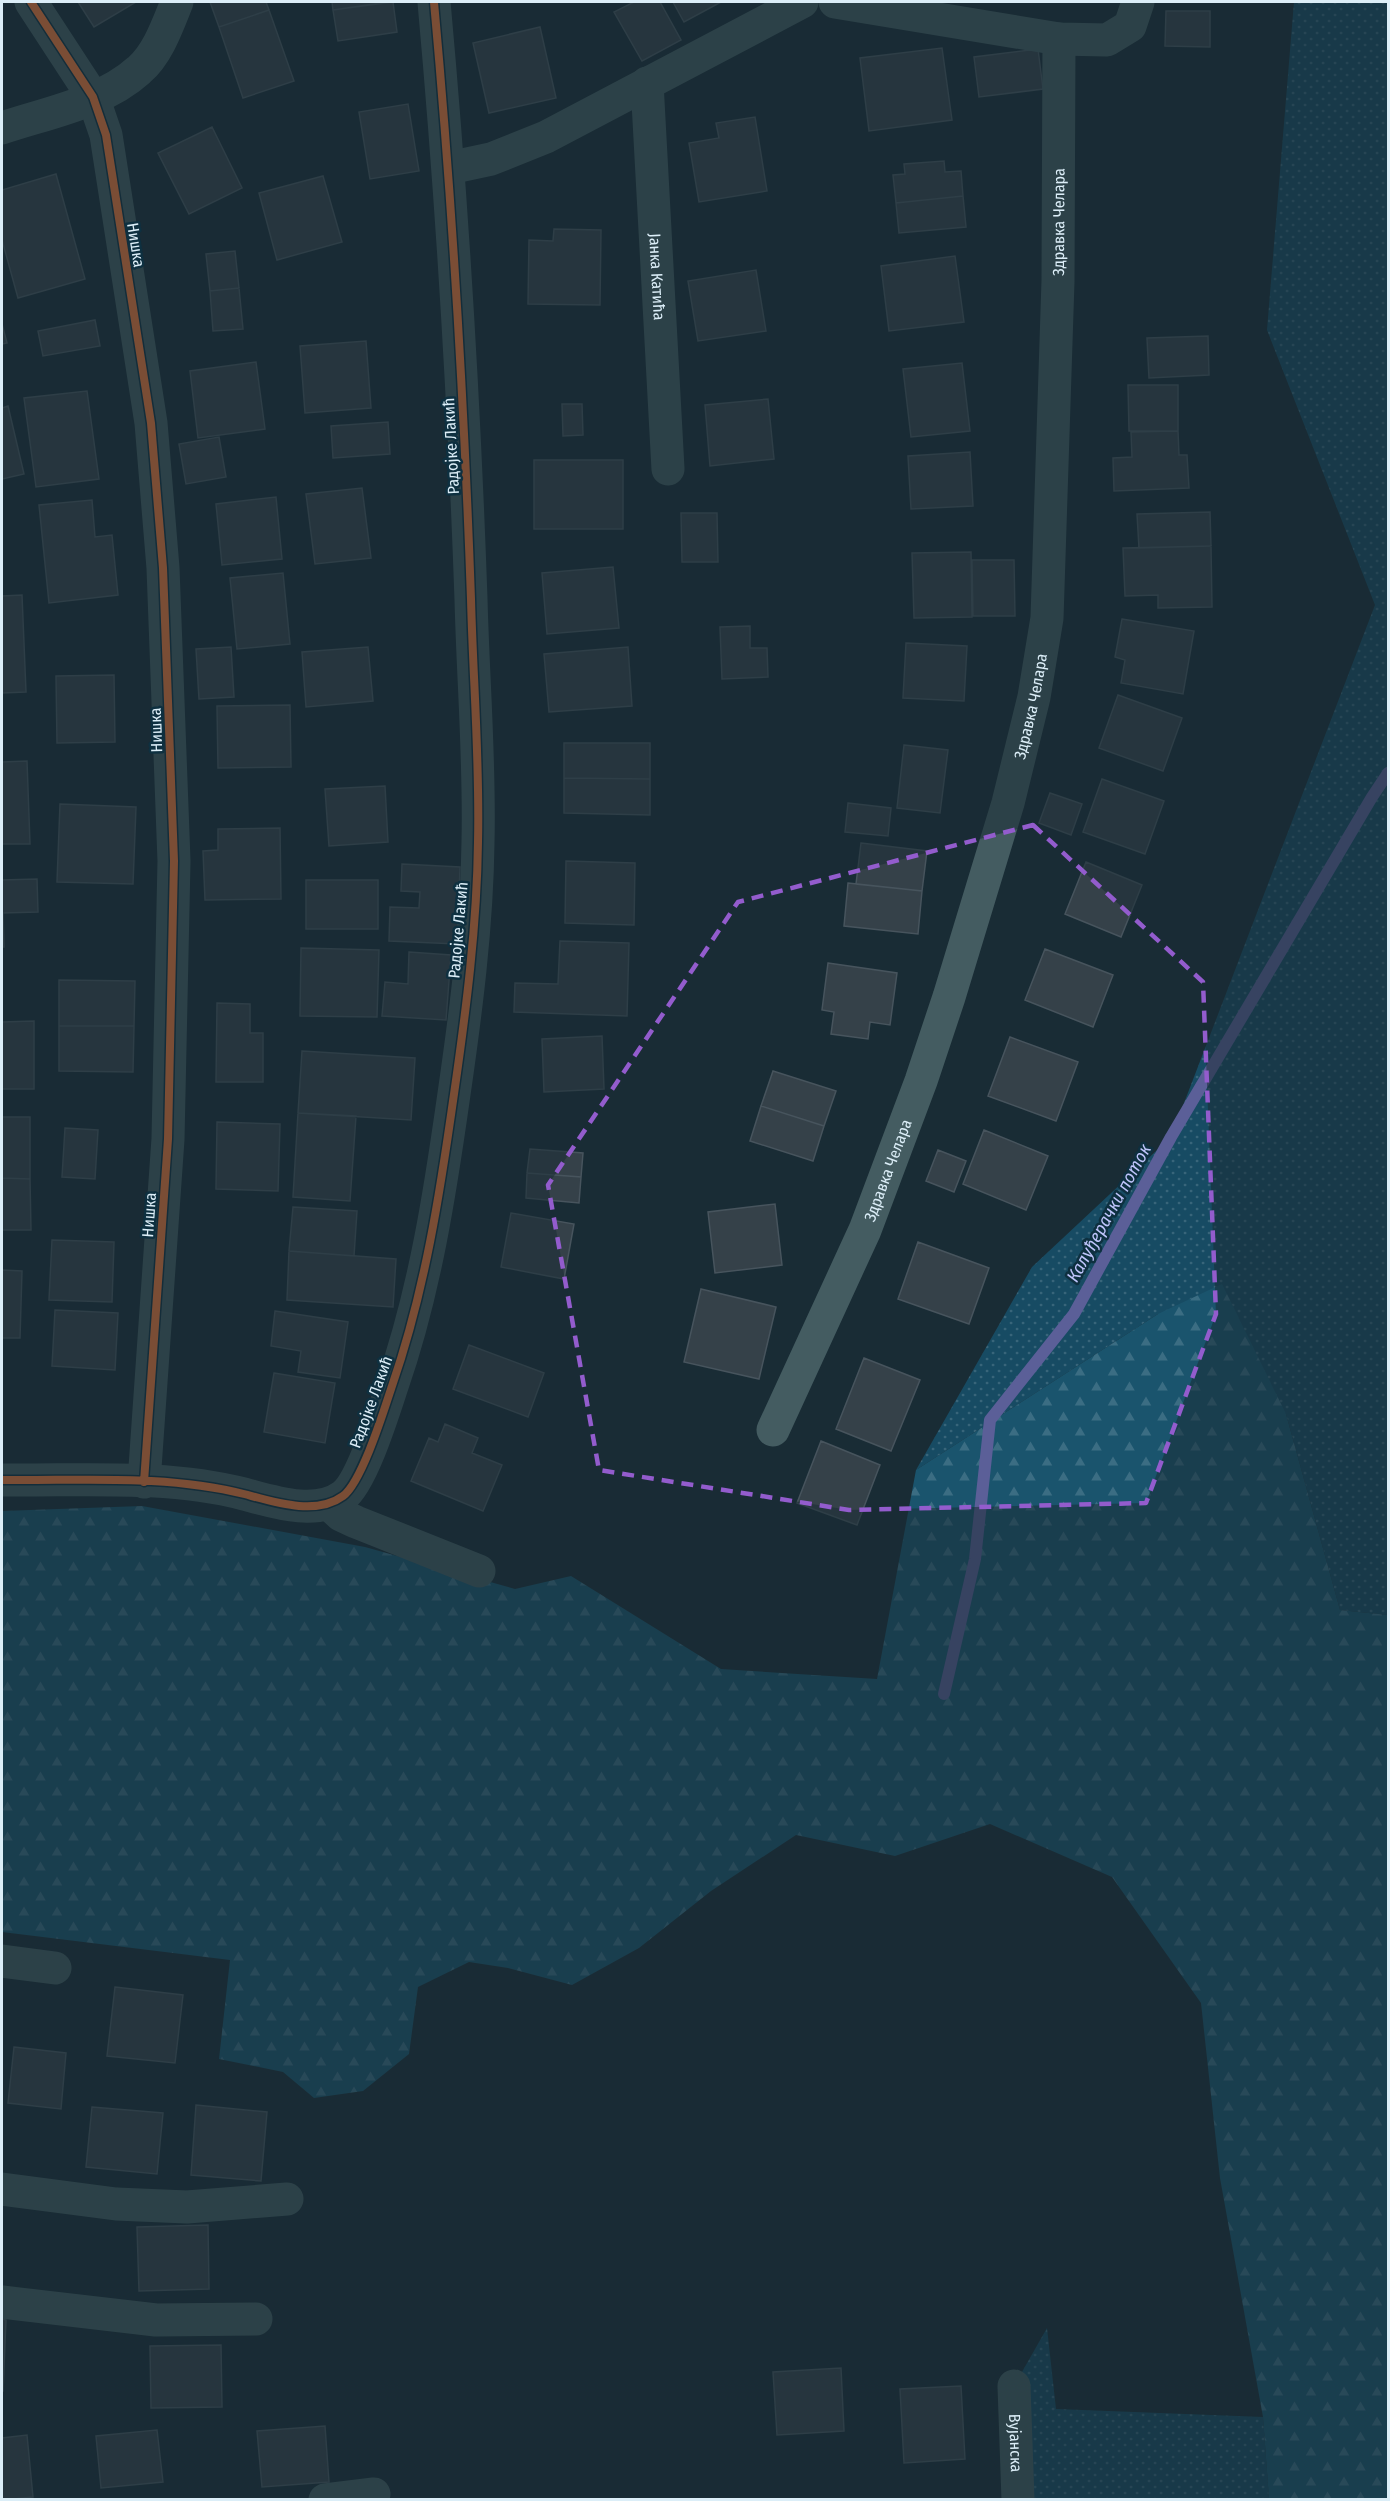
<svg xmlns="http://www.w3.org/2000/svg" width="1390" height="2501" font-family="'Fira Sans Condensed',sans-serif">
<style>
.grass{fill:url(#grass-dots)}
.forest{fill:url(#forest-firs)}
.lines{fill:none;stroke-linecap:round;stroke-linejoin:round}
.stream{stroke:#5b5f98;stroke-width:12}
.building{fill:#354149;stroke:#47545d;stroke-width:1.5}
.minor{stroke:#445c61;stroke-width:33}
.cycleway-casing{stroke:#0e3040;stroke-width:11}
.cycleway{stroke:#f07635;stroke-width:8}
.marked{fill:none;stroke:#935ccd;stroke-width:4.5;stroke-dasharray:12 8;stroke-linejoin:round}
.labels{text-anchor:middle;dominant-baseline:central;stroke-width:5;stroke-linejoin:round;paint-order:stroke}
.street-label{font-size:16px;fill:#dceef8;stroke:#0e3040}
.water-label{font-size:18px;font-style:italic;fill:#bec4fa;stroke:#0e3040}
</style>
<defs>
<pattern id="grass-dots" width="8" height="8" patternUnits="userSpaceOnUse" patternTransform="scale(1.5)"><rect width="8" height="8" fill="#174b63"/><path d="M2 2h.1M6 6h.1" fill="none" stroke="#38657a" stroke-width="1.8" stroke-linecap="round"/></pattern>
<pattern id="forest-firs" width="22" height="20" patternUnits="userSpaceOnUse" patternTransform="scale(1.5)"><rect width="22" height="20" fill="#1a546d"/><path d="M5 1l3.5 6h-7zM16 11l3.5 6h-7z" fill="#3b6d83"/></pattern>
</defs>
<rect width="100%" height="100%" fill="#192c35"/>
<path class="grass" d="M1294,2H1388V1615L1340,1610L1286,1414L1158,1314L916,1470L1032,1267L1171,1137L1375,605L1267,330Z
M1047,2328L1056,2409L1263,2417L1269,2499H1018L1014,2386Z"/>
<path class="forest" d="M1222,1284L1286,1414L1340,1610L1388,1615V2499H1269L1263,2417L1220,2178L1201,2003L1112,1877L990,1824L895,1856L796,1835L711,1891L639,1948L572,1985L508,1968L469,1962L418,1987L409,2054L363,2091L314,2098L283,2072L219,2059L230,1960L2,1932V1511L142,1506L365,1547L515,1589L571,1576L721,1669L877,1679L916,1470L1158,1314Z"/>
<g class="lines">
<path class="stream" d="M944,1694L975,1559L990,1420L1074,1314L1171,1137L1372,797L1388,773"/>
</g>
<path class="building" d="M78,2H136L94,27Z
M210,2H266L269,10L219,27Z
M332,2H387L333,10Z
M393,2L397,32L338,41L333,10Z
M634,2H660L681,40L642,61L614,12Z
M673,2H721L684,22Z
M269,10L294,81L243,98L219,27Z
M1166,11H1210V47L1165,46Z
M540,27L556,98L489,113L473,43Z
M942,48L952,120L869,131L860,58Z
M1038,49L1043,89L979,97L974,57Z
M408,104L419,171L370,179L359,112Z
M755,117L767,191L699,202L689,143L719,138L716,123Z
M212,127L242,188L189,214L158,153Z
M944,161L945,172L961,171L963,196L896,203L893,175L905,174L904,164Z
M56,174L85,279L18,298L2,240V190Z
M323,176L342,242L277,260L259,193Z
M963,196L966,227L899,233L896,203Z
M554,229L601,230L600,305L528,304L529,240L553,241Z
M235,251L239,288L210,291L206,254Z
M955,256L964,322L889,331L881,266Z
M756,270L766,331L698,341L688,281Z
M239,288L243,329L213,331L210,291Z
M95,320L100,346L43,356L38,331Z
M2,324L7,343L2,344Z
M1208,336L1209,375L1149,378L1147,338Z
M366,341L371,408L305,413L300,346Z
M256,362L265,429L198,438L190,371Z
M962,363L970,431L911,437L903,369Z
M1128,385H1178V431H1129Z
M87,391L99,479L36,487L24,398Z
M768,399L774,459L710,466L705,405Z
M562,404H582L583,435L563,436Z
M8,406L24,474L2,479V408Z
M388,422L390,454L333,458L331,426Z
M1178,431L1179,455H1187L1189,488L1114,491L1113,458L1132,457L1131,432Z
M219,437L226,477L186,484L179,444Z
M970,452L973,506L911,509L908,456Z
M534,460H623V529H534Z
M362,488L371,558L315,564L306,494Z
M276,497L282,559L222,565L216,504Z
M92,500L95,537L112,535L118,595L49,603L39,505Z
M1210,512L1211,546L1139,548L1137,514Z
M681,513H717L718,562H682Z
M1211,546L1212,607L1158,608V595L1125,596L1123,548Z
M971,552L972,617L914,618L912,553Z
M972,560H1014L1015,616H973Z
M613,567L619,628L547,634L542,573Z
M283,573L290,644L237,649L230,578Z
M22,595L26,692L2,693V596Z
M1122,619L1194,631L1183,694L1121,683L1125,660L1115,657Z
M750,626V648H767L768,677L722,679L720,627Z
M906,643L967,646L964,701L903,698Z
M231,647L234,697L199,699L196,649Z
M368,647L373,701L306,707L302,652Z
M628,647L632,706L549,712L544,654Z
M114,675L115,742L57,743L56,676Z
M1118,695L1182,718L1163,771L1099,748Z
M290,705L291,767L218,768L217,706Z
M564,743H650V779L564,778Z
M904,745L948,750L940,813L897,808Z
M27,761L30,844H2V762Z
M564,778L650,779V815L564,813Z
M1102,779L1164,801L1145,854L1083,832Z
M385,786L388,842L329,846L325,789Z
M1050,793L1082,804L1071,835L1039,823Z
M848,803L891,808L888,836L845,832Z
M60,804L136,807L133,884L57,882Z
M280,828L281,899L205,900L203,851L218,850V829Z
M861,843L927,851L922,891L856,884Z
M566,861L635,863L634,925L565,923Z
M1086,862L1142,885L1121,937L1065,914Z
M402,864L460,867L457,944L389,941L390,907L419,908L420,892L401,891Z
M37,879L38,912L2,913V880Z
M306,880H378V929H306Z
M848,883L922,891L918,934L844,926Z
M2,914H3L4,947H2Z
M560,941L629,943L627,1016L514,1012L515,983L558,984Z
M301,948L379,950L377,1017L300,1016Z
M1045,949L1113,975L1093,1027L1025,1000Z
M409,952L451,955L446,1020L382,1016L385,982L408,984Z
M828,963L897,973L890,1025L870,1022L868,1039L831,1034L834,1012L822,1010Z
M59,980L135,981L134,1026H59Z
M217,1003L250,1004V1033H263V1082H216Z
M34,1021V1089H2V1022Z
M59,1026H134L133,1072L59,1071Z
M602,1036L604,1089L544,1092L542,1039Z
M1010,1037L1078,1062L1056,1121L988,1096Z
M302,1051L415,1058L411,1120L298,1113Z
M773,1071L836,1091L824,1126L761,1106Z
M761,1106L824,1126L813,1161L750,1141Z
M298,1113L356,1116L350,1201L293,1197Z
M2,1117H30V1179L2,1178Z
M217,1122L280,1124L278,1191L216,1189Z
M65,1128L98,1130L95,1179L62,1177Z
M984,1130L1048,1156L1026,1210L963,1184Z
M530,1149L583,1153L581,1177L527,1173Z
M938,1150L966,1161L954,1192L926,1181Z
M527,1173L581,1177L579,1203L526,1198Z
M2,1178L30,1179L31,1230H2Z
M775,1204L782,1265L715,1273L708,1212Z
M293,1207L357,1211L354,1256L289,1251Z
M511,1213L574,1224L564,1279L501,1267Z
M52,1240L114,1242L112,1302L49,1300Z
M918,1242L989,1268L969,1324L898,1299Z
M289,1251L396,1259L393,1307L287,1300Z
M2,1270L22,1271L20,1338H2Z
M701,1289L776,1307L759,1379L684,1362Z
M55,1310L118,1313L115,1370L52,1366Z
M275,1311L348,1322L340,1378L298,1372L301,1351L271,1346Z
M469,1345L544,1373L528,1417L453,1389Z
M864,1358L920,1380L891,1451L836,1429Z
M274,1373L335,1383L325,1443L264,1432Z
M445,1424L478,1438L472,1453L502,1465L483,1511L411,1481L429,1438L438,1442Z
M821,1441L880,1465L857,1525L797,1503Z
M115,1987L183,1995L175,2063L107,2056Z
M14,2047L66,2053L61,2109L8,2103Z
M196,2105L267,2112L261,2181L191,2175Z
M92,2107L163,2113L157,2174L86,2167Z
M208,2225L209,2289L139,2291L137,2227Z
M2,2319L6,2320L3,2391H2Z
M221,2345L222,2407L151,2408L150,2346Z
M841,2368L844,2431L777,2435L773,2372Z
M961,2386L965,2459L904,2463L900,2389Z
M325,2426L329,2482L262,2487L257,2431Z
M157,2430L163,2482L101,2488L96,2436Z
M27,2435L33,2497L2,2500V2438Z"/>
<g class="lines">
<g class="minor">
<path d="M31,2L93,97L106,135L151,423L163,568L174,861L168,1139L144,1482"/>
<path d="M835,2L1059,39L1107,40L1130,26L1138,2"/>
<path id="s1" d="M647,83L668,469"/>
<path d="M2,128C46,113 103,103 139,70C158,54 168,24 177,2"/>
<path d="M449,168L491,159L546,137L802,2"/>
<path id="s2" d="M773,1430L865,1230L921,1081L949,997L1008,803L1034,697L1047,618L1058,281L1059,39"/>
<path d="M2,1480C81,1481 166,1474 244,1494C274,1502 316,1516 343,1496C362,1482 384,1410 392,1386C425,1291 440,1193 454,1094C466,1011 477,926 478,842C480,761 473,680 471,599C464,400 452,200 434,2"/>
<path d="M329,1504L341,1515L356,1522L479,1571"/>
<path d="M2,1961L55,1968"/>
<path d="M2,2189L116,2204L187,2207L287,2199"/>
<path d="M2,2302L156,2320L256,2319"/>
<path id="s3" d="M1014,2386L1018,2500"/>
<path d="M325,2500L374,2494"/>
</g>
<defs>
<path id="cycleway" d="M31,2L93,97L106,135L151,423L163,568L174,861L168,1139L144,1482
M2,1480C81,1481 166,1474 244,1494C274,1502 316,1516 343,1496C362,1482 384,1410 392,1386C425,1291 440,1193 454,1094C466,1011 477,926 478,842C480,761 473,680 471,599C464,400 452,200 434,2"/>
</defs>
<use href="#cycleway" class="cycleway-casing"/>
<use href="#cycleway" class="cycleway"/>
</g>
<path d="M0 0H1390V2501H0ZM1033,825L1203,982L1216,1314L1146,1503L849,1510L599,1470L548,1185L738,902Z" fill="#192c35" fill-opacity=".55" fill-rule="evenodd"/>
<path class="marked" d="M1033,825L1203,982L1216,1314L1146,1503L849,1510L599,1470L548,1185L738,902Z"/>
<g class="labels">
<g class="street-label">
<text stroke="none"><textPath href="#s2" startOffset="1256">Здравка Челара</textPath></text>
<text transform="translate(136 245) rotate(81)">Нишка</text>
<text stroke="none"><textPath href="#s1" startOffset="194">Јанка Катића</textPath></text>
<text transform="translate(451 446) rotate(-93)">Радојке Лакић</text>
<text stroke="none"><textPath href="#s2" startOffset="770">Здравка Челара</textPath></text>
<text transform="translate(156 730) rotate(-92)">Нишка</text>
<text transform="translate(458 930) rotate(-85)">Радојке Лакић</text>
<text stroke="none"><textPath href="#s2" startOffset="284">Здравка Челара</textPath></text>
<text transform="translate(149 1215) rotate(-86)">Нишка</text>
<text transform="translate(371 1402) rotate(-70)">Радојке Лакић</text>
<text stroke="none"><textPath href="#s3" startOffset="57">Вујанска</textPath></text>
</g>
<g class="water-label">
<text transform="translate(1109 1213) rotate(-61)">Калуђерачки поток</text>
</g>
</g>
<rect width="1390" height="2501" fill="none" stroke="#dceef8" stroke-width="6"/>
</svg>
